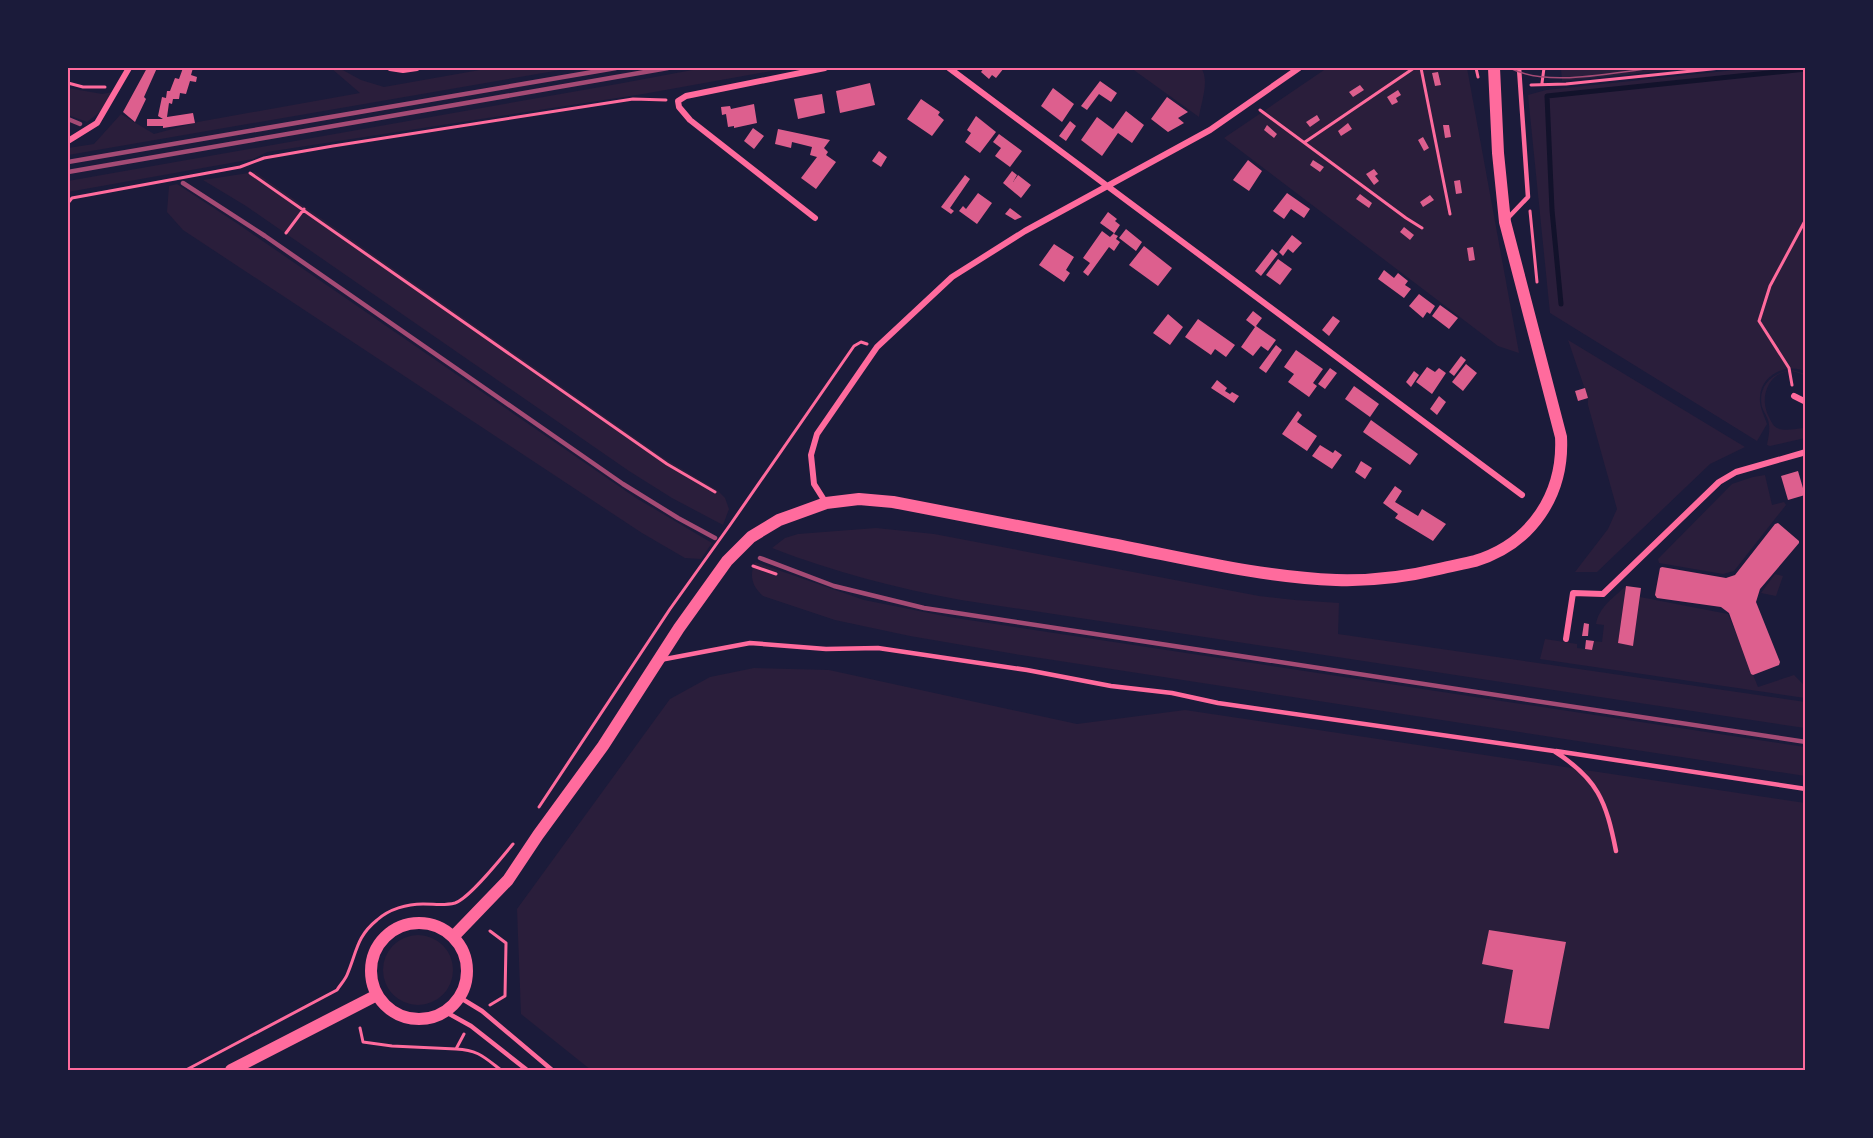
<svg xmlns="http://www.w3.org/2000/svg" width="1873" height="1138" font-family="'Space Grotesk',sans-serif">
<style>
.green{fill:#2a1e3b}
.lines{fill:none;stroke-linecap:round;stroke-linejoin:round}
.stream{stroke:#12122b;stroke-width:5}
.building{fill:#dd5f8e}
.path{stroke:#ff6b9d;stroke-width:3}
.service{stroke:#ff6b9d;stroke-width:4.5}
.minor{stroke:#ff6b9d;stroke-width:6}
.secondary{stroke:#ff6b9d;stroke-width:12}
.tram{stroke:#a44b75;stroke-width:1.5}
.rail{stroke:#a44b75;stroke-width:4.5}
.neatline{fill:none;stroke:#ff6b9d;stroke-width:2}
</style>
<rect width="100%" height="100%" fill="#1b1b3a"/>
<path class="green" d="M331,68H339L361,80L384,87L491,68H572L68,155V148L94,144L121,114L154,134L198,122L360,93Z
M703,68H788L643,94L267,152L253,159L68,192V181L623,83Z
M1131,68H1201C1210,80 1201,103 1199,117Z
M1327,68H1467L1519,353L1498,346L1224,138Z
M1561,68H1693L1562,81Z
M1754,68H1805V371C1787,363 1761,374 1760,397C1759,406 1764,415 1767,424L1757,441L1550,313L1528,95L1546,90Z
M68,88L102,94L113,92L109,105L87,122L68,115Z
M255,172L665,459L717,490L725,498L729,509L723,525L672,498L629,471L246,206L203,180Z
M177,184L238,224L636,498L712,543L701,559L685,558L642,533L183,230L167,212L169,186Z
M1568,340L1745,447L1710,464L1597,572H1575L1608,529L1617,509L1588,405V398Z
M1792,370L1805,374V376C1778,359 1755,391 1769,417C1771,421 1773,426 1777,428C1786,432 1797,428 1805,428V438L1770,446L1767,445C1768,439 1770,431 1769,425C1769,419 1764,413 1762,407C1757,386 1773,372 1792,370Z
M1765,475L1772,505L1784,502L1786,505L1734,571L1723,574L1659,563L1658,559L1732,484L1753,477Z
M876,528L934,534L1259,596L1295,600L1339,603L1338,634L1805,702V728L961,600C895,588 834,572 772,548L785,538L798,534Z
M755,562L864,600L949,617L1805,747V776L1021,655L910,636L835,620L763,596C752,586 749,576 755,562Z
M1775,574L1783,576L1776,596L1761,593Z
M1626,586L1618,643L1633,645L1640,597L1728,614L1758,687L1794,675L1805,686V698L1540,659L1545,639L1577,644V648L1592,650L1594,641L1602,642L1604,625L1596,624C1599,607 1614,597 1626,586Z
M754,668L829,670L1077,724L1185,710L1805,803V1070H591L521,1014L517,909L670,699L710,677Z
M383 970a35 35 0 1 1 70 0a35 35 0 1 1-70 0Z"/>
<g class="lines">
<path class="stream" d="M1561,304L1552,210L1547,96L1806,69"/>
</g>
<path class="building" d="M147,68H157L144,97L146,99L135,122L123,112Z
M183,68H193L191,75L197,77L196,82L190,81L186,94L180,93L179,99H173L172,104L169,103L167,117L193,113L195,123L163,128V126H147V119H163L158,116L162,97L166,98L167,91H170L175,78L179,79Z
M984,68H1004L996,78L992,75L989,79L981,72Z
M1438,72L1441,85L1435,86L1432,73Z
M1100,81L1117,93L1111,102L1099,94L1087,110L1081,106Z
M870,83L875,105L840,113L836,91Z
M1360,85L1364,90L1353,97L1349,92Z
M1053,88L1074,104L1062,122L1041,106Z
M1398,90L1401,95L1396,98L1398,102L1392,105L1387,97Z
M822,94L825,113L798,119L794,99Z
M1167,97L1188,112L1178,118L1184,123L1168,132L1151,119Z
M921,99L940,112L938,115L944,120L932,136L907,119Z
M754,104L757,123L734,128V126L728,127L726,114L722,115L721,107L730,106L731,109Z
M1126,111L1144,125L1132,143L1118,133L1102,156L1081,140L1097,117L1113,129Z
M1317,115L1320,120L1310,127L1306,122Z
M976,116L996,132L980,153L965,142L971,133L967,130Z
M1070,121L1076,126L1066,141L1059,136Z
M1348,123L1352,129L1341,136L1338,131Z
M1267,125L1277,134L1274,138L1264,130Z
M1443,125H1449L1451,137L1445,138Z
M753,128L764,136L754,149L744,141Z
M778,129L830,140L824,148L828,152L826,155L836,162L816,189L801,178L817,157L810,155L812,147L792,142L791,148L775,144Z
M999,134L1022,151L1010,167L995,156L1001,148L993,142Z
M1423,137L1429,148L1424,151L1418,140Z
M879,151L887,157L881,167L872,161Z
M1248,160L1262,171L1249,191L1233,180Z
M1313,160L1324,167L1320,172L1310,165Z
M1374,169L1378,174L1375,176L1379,181L1374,185L1366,174Z
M1012,171L1017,175L1013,182L1018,175L1031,185L1021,198L1003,183Z
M965,175L970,179L950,208L954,211L951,214L941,207Z
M1460,180L1462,193L1456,194L1454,181Z
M978,193L992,203L977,224L959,211L963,206L966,209Z
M1287,193L1310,209L1304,218L1291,209L1284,219L1273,211Z
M1360,194L1372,203L1369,208L1356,199Z
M1430,195L1434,200L1423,207L1420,202Z
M1010,208L1022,217L1015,220L1005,214Z
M1108,212L1117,219L1115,221L1120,225L1114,234L1118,236L1116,239L1120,242L1114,251L1109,247L1088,276L1083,272L1090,263L1083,258L1102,231L1110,237L1114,233L1100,223Z
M1404,227L1414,235L1410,240L1400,232Z
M1126,229L1142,242L1136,251L1119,238Z
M1292,235L1302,243L1293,253L1288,249L1283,256L1279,252Z
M1054,244L1074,257L1066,270L1070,273L1064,282L1039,265Z
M1144,246L1172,268L1158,286L1129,265Z
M1473,247L1475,260L1469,261L1467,248Z
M1272,249L1278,254L1261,276L1255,271Z
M1278,259L1292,269L1280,285L1266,275Z
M1384,270L1394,278L1398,273L1408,281L1405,285L1411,289L1404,298L1378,279Z
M1419,294L1435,306L1430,314L1427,312L1423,318L1409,306Z
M1440,305L1458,318L1449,329L1432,316Z
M1253,311L1262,318L1256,326L1276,340L1268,351L1261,346L1253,356L1241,347L1255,327L1246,320Z
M1168,314L1183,327L1170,345L1153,333Z
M1333,316L1340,321L1329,336L1322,330Z
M1198,319L1235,345L1226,357L1215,349L1211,355L1185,337Z
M1276,345L1282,350L1266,373L1259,368Z
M1296,350L1323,369L1313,383L1317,386L1309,397L1288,382L1294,374L1284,367Z
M1461,356L1466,360L1454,376L1449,372Z
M1466,364L1477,373L1463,391L1452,382Z
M1427,367L1435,372L1439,368L1446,373L1432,394L1416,382Z
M1330,368L1337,373L1325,389L1318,384Z
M1414,371L1419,375L1411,387L1406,382Z
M1217,380L1227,388L1225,391L1230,394L1232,392L1239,396L1234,403L1211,388Z
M1354,386L1379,404L1370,417L1345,399Z
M1585,388L1588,398L1578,401L1575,391Z
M1439,396L1446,402L1437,415L1430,409Z
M1298,411L1302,415L1297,422L1317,436L1307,451L1282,434Z
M1371,420L1418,454L1410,465L1363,432Z
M1320,445L1333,453L1335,450L1342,455L1332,469L1312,456Z
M1361,461L1372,468L1365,479L1355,472Z
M1798,471L1805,495L1788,500L1781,476Z
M1395,486L1402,491L1395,502L1418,516L1422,509L1446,524L1433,541L1395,518L1398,514L1383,503Z
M1778,523L1799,541V543L1760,589L1756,602L1780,662L1779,665L1753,675L1751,674L1729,613L1721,607L1657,598L1655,595L1660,568L1662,567L1726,578L1735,575L1775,524Z
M1626,586L1641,588L1633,646L1618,643Z
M1584,623L1589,624L1588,636H1582Z
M1586,640L1594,641L1592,650L1585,649Z
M1489,930L1566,942L1549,1029L1504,1023L1513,970L1482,964Z"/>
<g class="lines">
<path class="path" d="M1421,68L1450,214
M1476,68L1478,77
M68,83L83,87H105
M1542,83L1544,68
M1531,85L1566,84L1721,68
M1260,110L1406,218L1422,228
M1305,142L1414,68
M250,173L667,464L715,492
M68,203L72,198L240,167L264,158L333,146L633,99L666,100
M1530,211L1537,282
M286,233L304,209
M1792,385L1789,368L1759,321L1770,286L1806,219
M753,566L776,574
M539,807L670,609L730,525L854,346L861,342L867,344
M490,931L506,943L505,996L490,1005
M360,1028L363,1042L392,1046L456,1049L464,1034
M456,1049C478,1050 484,1057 501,1070
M186,1070L337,990C340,985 345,980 347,975C357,952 356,937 377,920C389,909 407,904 423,904C435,904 444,906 455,903C470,898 502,857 513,844"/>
<path class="service" d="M1506,220L1528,197L1519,68
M660,660L750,643L826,649L878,648L1027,670L1111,686L1172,693L1218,703L1554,751C1598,779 1606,801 1616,851
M1556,751L1806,789
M459,997L482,1011L552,1070
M444,1011L471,1026L527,1070"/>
<path class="minor" d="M390,68L403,70L417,68
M949,68L1522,495
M68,141L97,123L129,68
M815,218L690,120L679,107L678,101L686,96L825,68
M1794,396L1806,402
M826,503L814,484L811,455L817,434L877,347L952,277L1025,231L1210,130L1299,68
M1566,639L1573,593L1603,594L1719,482L1736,472L1806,452"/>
<path class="secondary" d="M371 971a48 48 0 1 1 96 0a48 48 0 1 1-96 0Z
M453,937L508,880L538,835L603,746L679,628L727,561L751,537L779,520L826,503L859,499L893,502C966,516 1039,530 1111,544C1185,558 1260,577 1336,580C1370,581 1406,577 1439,569C1451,566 1463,564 1475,561C1531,544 1564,495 1561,437L1505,222L1498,153L1494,68
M231,1070L377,995"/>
<path class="tram" d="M1510,68C1548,88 1613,72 1655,68"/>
<path class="rail" d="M68,119L80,124
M68,162L616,68
M68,172L668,68
M183,183L265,236L623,484L678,518L715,538
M760,558L834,586L924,608L1806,742"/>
</g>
<rect width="1873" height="1138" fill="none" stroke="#1b1b3a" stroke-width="138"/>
<rect x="69" y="69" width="1735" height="1000" class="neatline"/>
</svg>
